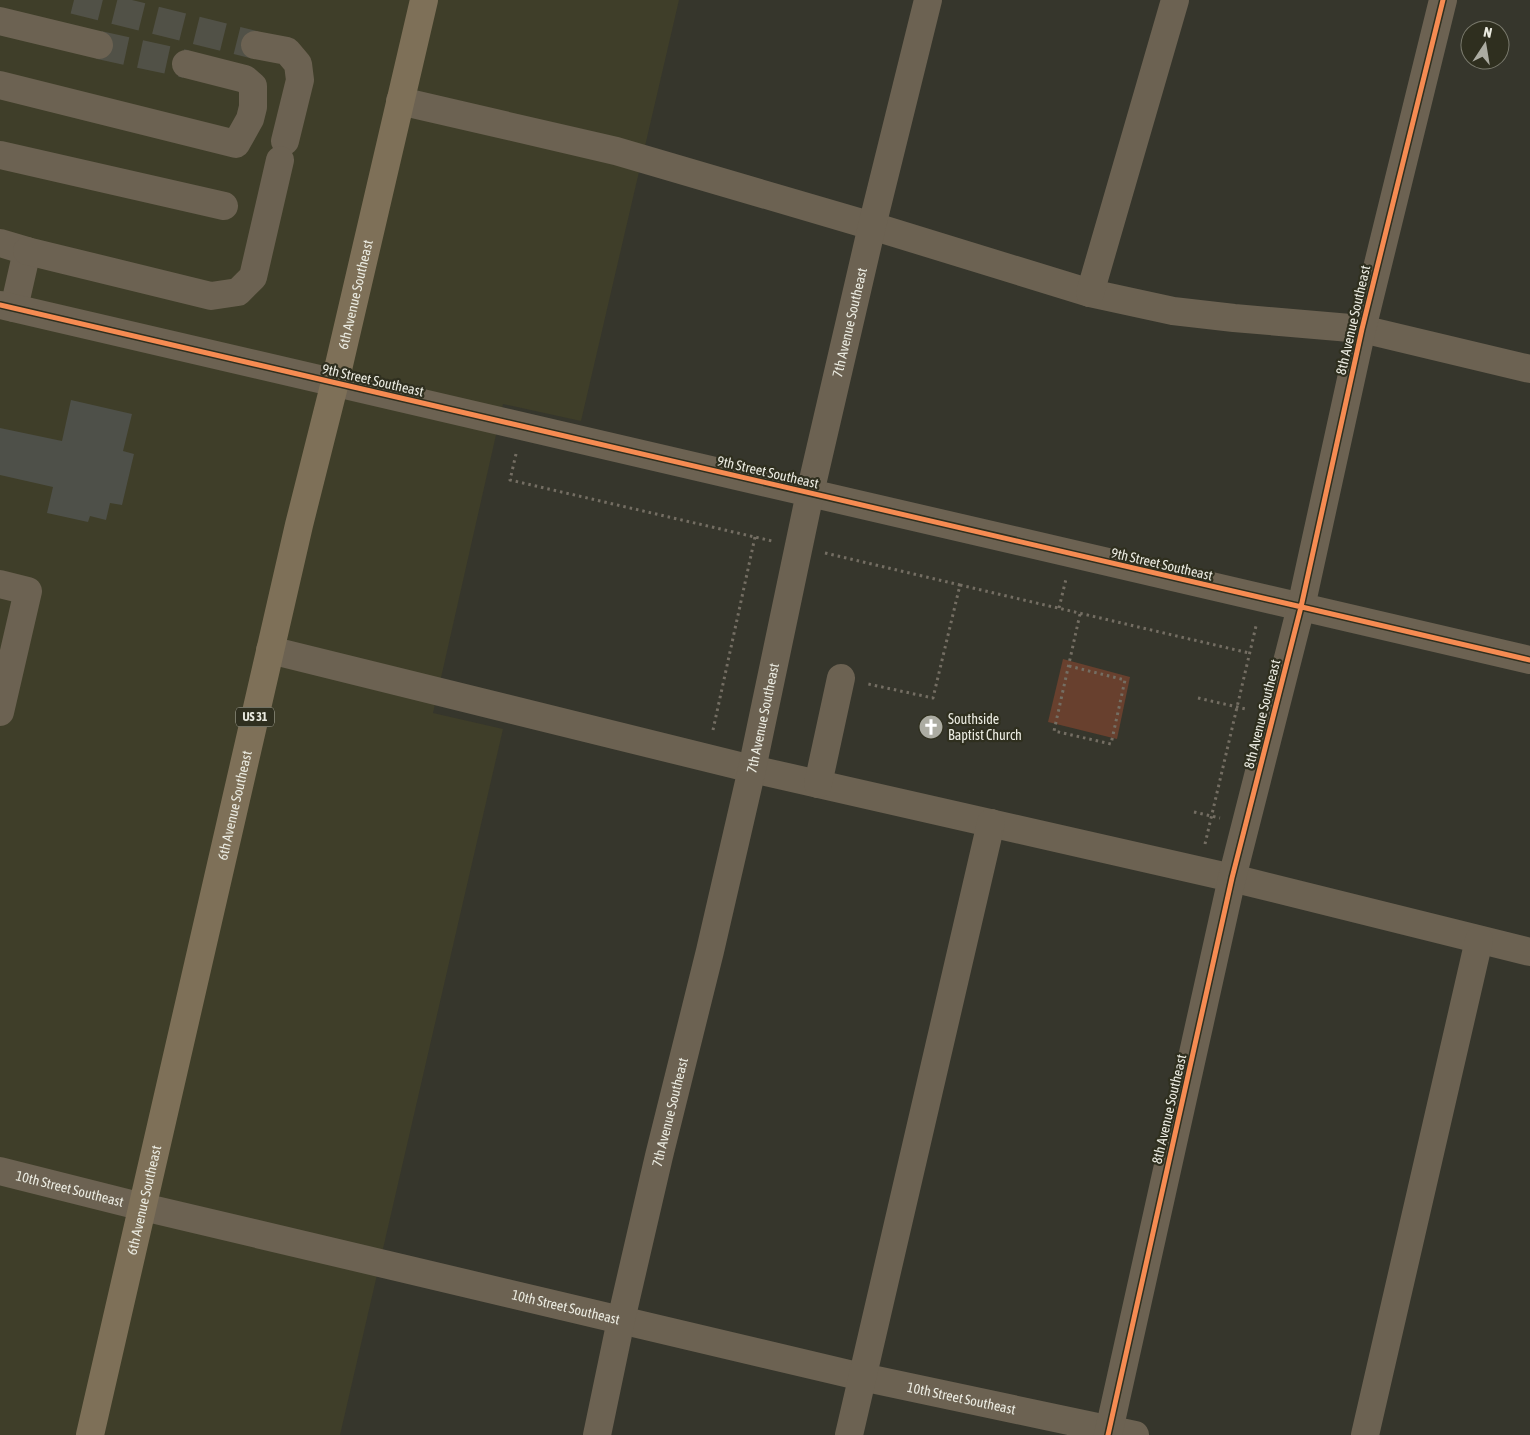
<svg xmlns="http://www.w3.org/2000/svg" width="1530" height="1435" font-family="'Asap Condensed',sans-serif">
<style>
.built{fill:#3f3e29}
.green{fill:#68402e}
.building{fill:#4e5049}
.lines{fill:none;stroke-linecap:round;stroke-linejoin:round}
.minor-tunnel{stroke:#515147;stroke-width:28;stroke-dasharray:28 14;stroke-linecap:butt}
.path{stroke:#746e63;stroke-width:3;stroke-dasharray:2.5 4;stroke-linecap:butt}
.minor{stroke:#6c6252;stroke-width:28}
.major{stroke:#7e7058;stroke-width:28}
.cycleway-casing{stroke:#2f2f1f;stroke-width:8}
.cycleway{stroke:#f68b52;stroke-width:5}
.labels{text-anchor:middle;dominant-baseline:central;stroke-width:4.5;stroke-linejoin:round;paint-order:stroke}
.shield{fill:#2f2f1f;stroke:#b3b3a7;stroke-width:1}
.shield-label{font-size:12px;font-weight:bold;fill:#ebebe1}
.street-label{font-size:14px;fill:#ebebe1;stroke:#2f2f1f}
.poi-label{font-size:14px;fill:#ebebe1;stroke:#2f2f1f;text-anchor:start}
</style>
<rect width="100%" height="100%" fill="#36362c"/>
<path class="built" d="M0,0H679L581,421L503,404L433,713L503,729L340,1435H0Z"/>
<path class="green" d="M1063,659L1130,677L1117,739L1048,722Z"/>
<path class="building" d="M71,400L132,414L123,451L134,454L122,505L110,503L106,520L90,516L88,522L47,513L53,487L0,475V428L62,441Z"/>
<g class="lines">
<path class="minor-tunnel" d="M74,0L255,45
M99,45L186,64"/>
<path class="path" d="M516,454L510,480L772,541
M825,553L960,585L933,698L868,684
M960,585L1249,653
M1059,608L1066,579
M1069,666L1125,680L1111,744L1054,731L1080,614
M1198,698L1246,709
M713,730L755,537
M1194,812L1220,818
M1205,844L1256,626"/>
<g class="minor">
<path d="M0,21L99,45"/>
<path d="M255,45L287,51L298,64L300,80L285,141"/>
<path d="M0,85L236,144L250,119L253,107V86L245,79L186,64"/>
<path d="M400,101L616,151L872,226L1090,293L1173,311L1234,318L1362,329L1530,369"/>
<path d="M0,155L224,206"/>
<path d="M0,243L27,251L14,308"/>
<path d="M27,251L211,296L238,292L253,277L280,160"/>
<path d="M1090,293L1175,0"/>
<path d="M0,305L1530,660"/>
<path d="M0,584L28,591L0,712"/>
<path d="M270,650L752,769L1232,878L1530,952"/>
<path d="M818,784L841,678"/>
<path id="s1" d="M0,1171L143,1207L862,1377L1135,1435"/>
<path id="s2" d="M597,1435L621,1320L659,1156L710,951L752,769L810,493L872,226L928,0"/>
<path d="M849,1435L991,823"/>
<path d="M1108,1435L1232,878L1301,607L1362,329L1443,0"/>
<path d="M1365,1435L1479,940"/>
</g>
<path class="major" id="s3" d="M90,1435L299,525L335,382L424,0"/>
<defs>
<path id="cycleway" d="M0,305L1530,660
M1108,1435L1232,878L1301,607L1362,329L1443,0"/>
</defs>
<use href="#cycleway" class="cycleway-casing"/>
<use href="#cycleway" class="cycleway"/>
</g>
<defs>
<symbol id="church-disc" viewBox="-11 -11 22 22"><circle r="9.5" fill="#acaca2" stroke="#2f2f1f"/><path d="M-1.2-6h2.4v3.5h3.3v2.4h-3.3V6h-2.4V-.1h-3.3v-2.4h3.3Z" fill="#fff"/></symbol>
</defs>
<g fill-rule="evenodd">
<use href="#church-disc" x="917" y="713" width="28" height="28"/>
</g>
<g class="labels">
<rect class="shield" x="236" y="707.5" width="38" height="19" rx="4"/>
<g class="shield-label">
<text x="255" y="717">US 31</text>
</g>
<g class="street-label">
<text stroke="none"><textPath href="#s3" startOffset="1171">6th Avenue Southeast</textPath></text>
<text transform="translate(1353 320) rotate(-77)">8th Avenue Southeast</text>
<text stroke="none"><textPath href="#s2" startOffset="1141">7th Avenue Southeast</textPath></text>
<text transform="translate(373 380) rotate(13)">9th Street Southeast</text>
<text transform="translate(768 472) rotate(13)">9th Street Southeast</text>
<text transform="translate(1162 564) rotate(13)">9th Street Southeast</text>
<text transform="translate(1262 714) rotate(-76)">8th Avenue Southeast</text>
<text stroke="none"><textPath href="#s2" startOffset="736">7th Avenue Southeast</textPath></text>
<text stroke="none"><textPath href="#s3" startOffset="646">6th Avenue Southeast</textPath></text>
<text transform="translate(1169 1109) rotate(-77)">8th Avenue Southeast</text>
<text stroke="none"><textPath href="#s2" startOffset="331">7th Avenue Southeast</textPath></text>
<text stroke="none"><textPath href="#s1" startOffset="72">10th Street Southeast</textPath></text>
<text stroke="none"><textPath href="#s3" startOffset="241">6th Avenue Southeast</textPath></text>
<text stroke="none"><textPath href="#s1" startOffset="582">10th Street Southeast</textPath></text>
<text stroke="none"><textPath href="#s1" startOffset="988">10th Street Southeast</textPath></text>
</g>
<g class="poi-label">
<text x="948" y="719">Southside<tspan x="948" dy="16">Baptist Church</tspan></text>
</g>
</g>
<g transform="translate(1485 45) rotate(12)"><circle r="24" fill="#2f2f1f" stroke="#7a7a6d"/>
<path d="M0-4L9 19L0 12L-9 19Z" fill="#acaca2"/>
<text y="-8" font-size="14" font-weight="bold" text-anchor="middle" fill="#ebebe1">N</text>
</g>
</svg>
